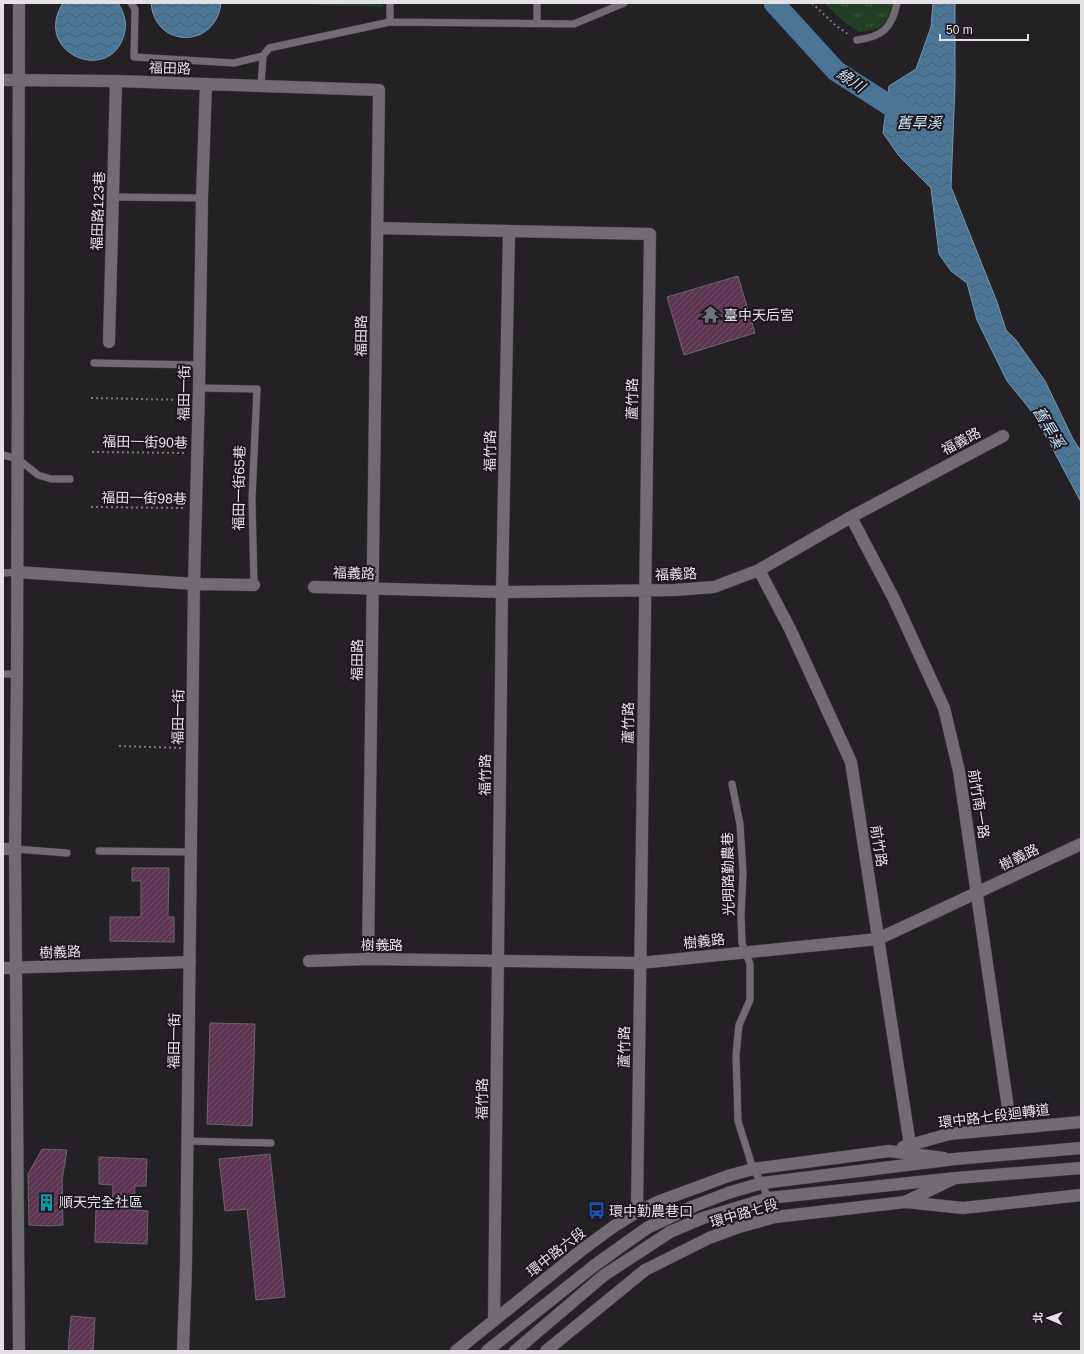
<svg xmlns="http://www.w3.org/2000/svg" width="1084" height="1354" font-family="Helvetica,'Noto Sans TC',sans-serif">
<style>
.grass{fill:url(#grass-tufts)}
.pitch{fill:#223e23}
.water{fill:url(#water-waves);stroke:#7895ae}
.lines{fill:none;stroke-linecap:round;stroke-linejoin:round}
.river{stroke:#4a7597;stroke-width:21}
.building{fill:url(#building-hatch);stroke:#6c666a}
.lane-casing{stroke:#403e41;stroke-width:8}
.street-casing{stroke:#403e41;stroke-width:13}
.secondary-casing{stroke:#403e41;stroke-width:13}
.path{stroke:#7c7a7d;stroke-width:2;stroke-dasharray:2 3;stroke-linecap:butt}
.lane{stroke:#706c71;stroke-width:7}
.street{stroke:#706c71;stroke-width:12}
.secondary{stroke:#706c71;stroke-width:12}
.labels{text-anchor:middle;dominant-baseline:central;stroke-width:4;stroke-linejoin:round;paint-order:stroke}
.street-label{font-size:14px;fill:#e3e1e4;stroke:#1b171c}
.poi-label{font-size:14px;fill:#e3e1e4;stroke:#1b171c;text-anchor:start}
.water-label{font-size:15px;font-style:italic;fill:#cde7fd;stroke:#1b171c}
</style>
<defs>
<pattern id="grass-tufts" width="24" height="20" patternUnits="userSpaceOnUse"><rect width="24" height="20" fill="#223e23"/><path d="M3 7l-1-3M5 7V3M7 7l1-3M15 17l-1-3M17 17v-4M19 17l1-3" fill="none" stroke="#425a43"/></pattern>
<pattern id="water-waves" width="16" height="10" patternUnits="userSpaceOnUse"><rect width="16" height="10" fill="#4a7597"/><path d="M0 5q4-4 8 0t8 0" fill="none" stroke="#475f72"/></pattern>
<pattern id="building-hatch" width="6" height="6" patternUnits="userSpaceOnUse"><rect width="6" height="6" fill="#5c3553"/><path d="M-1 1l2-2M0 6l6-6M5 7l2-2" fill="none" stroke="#73526c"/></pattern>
</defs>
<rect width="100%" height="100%" fill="#242125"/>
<path class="grass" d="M824,3H892C887,26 883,30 859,32L843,21Z"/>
<path class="pitch" d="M313,3H383V7L313,5Z"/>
<path class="water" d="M63,3H118C125,14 128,25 123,38C107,84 32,52 63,3Z
M151,3H221C216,49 155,49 151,3Z
M933,3H955V85L951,187L997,302L1006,330L1016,340L1045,381L1073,439L1081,451V502L1048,440L1029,408L1007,381L977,320L967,283L951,271L939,254L931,188L899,156L883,133L889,86L916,69L931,27Z"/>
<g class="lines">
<path class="river" d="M774,3L836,71L911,119"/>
</g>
<path class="building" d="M738,276L755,333L684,355L667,297Z
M132,868H169L168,917H174V942L110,941V917H141V881H132Z
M210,1023L255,1024L252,1126L207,1124Z
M42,1149L67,1150L62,1180L63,1225L50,1226L29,1225L28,1174Z
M270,1154L285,1297L256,1300L247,1209L225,1211L219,1159Z
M99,1157L147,1159L146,1186H135L134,1210L148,1211L147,1244L95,1242L96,1208L112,1209L113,1185L99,1184Z
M71,1316L95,1318L93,1351H68Z"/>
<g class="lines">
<defs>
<path id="lane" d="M131,3L135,9L134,57L234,63L263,56
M390,22V3
M537,24V3
M857,40C882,37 892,28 897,3
M261,86L263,56L269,48L390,22L574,24L624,3
M113,197L202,198
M94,363L200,365
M199,388L257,389L252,499L254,585
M3,455L18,459L38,475L51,479H70
M3,573L17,572
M3,674H17
M732,784L740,824L743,873L741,916L742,943L750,964V1000L739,1025L736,1055L738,1121L753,1169L762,1183L775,1217
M15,849L67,853
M99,851L192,852
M188,1141L271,1143"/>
<path id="street" d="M3,80L116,81L379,90L368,959
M377,228L650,234L637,1212
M109,342L116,81
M851,517L894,599L944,708L959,771L1009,1115
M759,570L790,629L851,762L910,1145
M17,572L194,584L254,585
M314,587L502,592L675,590L714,587L759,570L851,517L1003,436
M3,849H15
M309,961L368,959L640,963L878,939L1081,844
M3,968L190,962
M903,1147L949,1134L1081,1122
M906,1202L963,1208L1081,1195
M494,1321L502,592L509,231
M19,1351L15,849L17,674L19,3
M183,1351L186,1266L194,584L199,388L202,198L206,84
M456,1351L583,1249L613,1227L637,1212L660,1201L728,1176L753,1169L889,1151L944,1158
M546,1351L645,1270L709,1238L739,1227L775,1217L905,1202L953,1179"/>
<path id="secondary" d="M487,1351L595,1265L647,1228L694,1206L728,1193L762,1183L955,1159L1081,1148
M515,1351L603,1276L670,1232L703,1218L769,1198L956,1178L1081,1168"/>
</defs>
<use href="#lane" class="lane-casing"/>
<use href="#street" class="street-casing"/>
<use href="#secondary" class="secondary-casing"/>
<path class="path" d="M812,3L834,24L849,35
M91,398L188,400
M92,452L187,453
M91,507L184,508
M119,746L181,748"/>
<use href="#lane" class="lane"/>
<use href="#street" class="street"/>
<use href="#secondary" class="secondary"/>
</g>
<defs>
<symbol id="temple-bare" viewBox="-9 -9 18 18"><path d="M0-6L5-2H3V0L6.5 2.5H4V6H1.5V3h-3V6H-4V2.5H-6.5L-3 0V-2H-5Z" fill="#6b7280" stroke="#1b171c" stroke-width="2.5" paint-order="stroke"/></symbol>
<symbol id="building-bare" viewBox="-9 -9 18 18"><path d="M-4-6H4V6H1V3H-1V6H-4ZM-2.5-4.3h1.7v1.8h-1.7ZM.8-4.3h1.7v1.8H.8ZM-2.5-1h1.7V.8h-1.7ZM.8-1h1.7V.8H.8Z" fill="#0f9aa8" stroke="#1b171c" stroke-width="2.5" paint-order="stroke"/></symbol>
<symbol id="bus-bare" viewBox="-9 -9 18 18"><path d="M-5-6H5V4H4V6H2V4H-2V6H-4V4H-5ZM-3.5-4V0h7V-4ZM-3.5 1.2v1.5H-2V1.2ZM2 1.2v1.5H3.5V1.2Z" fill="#1a4fb4" stroke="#1b171c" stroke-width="2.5" paint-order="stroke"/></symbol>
</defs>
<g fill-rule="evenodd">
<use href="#temple-bare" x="698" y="302" width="25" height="25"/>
<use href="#building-bare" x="34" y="1190" width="25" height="25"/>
<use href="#bus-bare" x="584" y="1198" width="25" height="25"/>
</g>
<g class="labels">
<g class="street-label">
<text transform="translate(170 68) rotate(2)">福田路</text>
<text transform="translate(98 211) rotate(-88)">福田路123巷</text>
<text transform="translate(361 336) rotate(-89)">福田路</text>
<text transform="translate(184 393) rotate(-89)">福田一街</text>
<text transform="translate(632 399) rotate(-89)">蘆竹路</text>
<text transform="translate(961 441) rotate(-28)">福義路</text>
<text transform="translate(145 442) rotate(1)">福田一街90巷</text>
<text transform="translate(490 451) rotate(-89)">福竹路</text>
<text transform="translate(239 488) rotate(-89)">福田一街65巷</text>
<text transform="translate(144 498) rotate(1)">福田一街98巷</text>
<text transform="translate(354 573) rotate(2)">福義路</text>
<text transform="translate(676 574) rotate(-3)">福義路</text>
<text transform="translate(357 660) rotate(-89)">福田路</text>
<text transform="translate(178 717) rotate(-89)">福田一街</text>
<text transform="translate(628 723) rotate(-89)">蘆竹路</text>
<text transform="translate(485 775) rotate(-89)">福竹路</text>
<text transform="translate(979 804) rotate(81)">前竹南一路</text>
<text transform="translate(879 846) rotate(81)">前竹路</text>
<text transform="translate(1019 857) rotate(-26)">樹義路</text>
<text transform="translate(728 874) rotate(-91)">光明路勤農巷</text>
<text transform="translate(704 941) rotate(-6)">樹義路</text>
<text x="382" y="945">樹義路</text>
<text transform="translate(60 952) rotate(-2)">樹義路</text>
<text transform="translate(174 1041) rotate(-89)">福田一街</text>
<text transform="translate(624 1047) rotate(-89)">蘆竹路</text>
<text transform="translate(482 1099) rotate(-89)">福竹路</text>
<text transform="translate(994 1116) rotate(-7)">環中路七段迴轉道</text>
<text transform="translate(744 1213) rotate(-16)">環中路七段</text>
<text transform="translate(556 1252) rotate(-38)">環中路六段</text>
</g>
<g class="poi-label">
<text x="724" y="315">臺中天后宮</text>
<text x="59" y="1202">順天完全社區</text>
<text x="609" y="1211">環中勤農巷口</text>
</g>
<g class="water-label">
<text transform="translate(851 80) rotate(34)">綠川</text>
<text x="919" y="122">舊旱溪</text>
<text transform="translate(1049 427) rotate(59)">舊旱溪</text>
</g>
</g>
<rect width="1084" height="1354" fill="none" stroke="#e3e1e4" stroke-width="8"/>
<g transform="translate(1048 1318) rotate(272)" stroke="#1b171c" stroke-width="3" paint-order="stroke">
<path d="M0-3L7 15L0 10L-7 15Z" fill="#e3e1e4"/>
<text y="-6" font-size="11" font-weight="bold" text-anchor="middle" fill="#e3e1e4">北</text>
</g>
<path d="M940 34v6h88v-6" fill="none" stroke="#e3e1e4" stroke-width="2"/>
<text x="946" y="34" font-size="12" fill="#e3e1e4" stroke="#1b171c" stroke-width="3" paint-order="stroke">50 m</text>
</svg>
